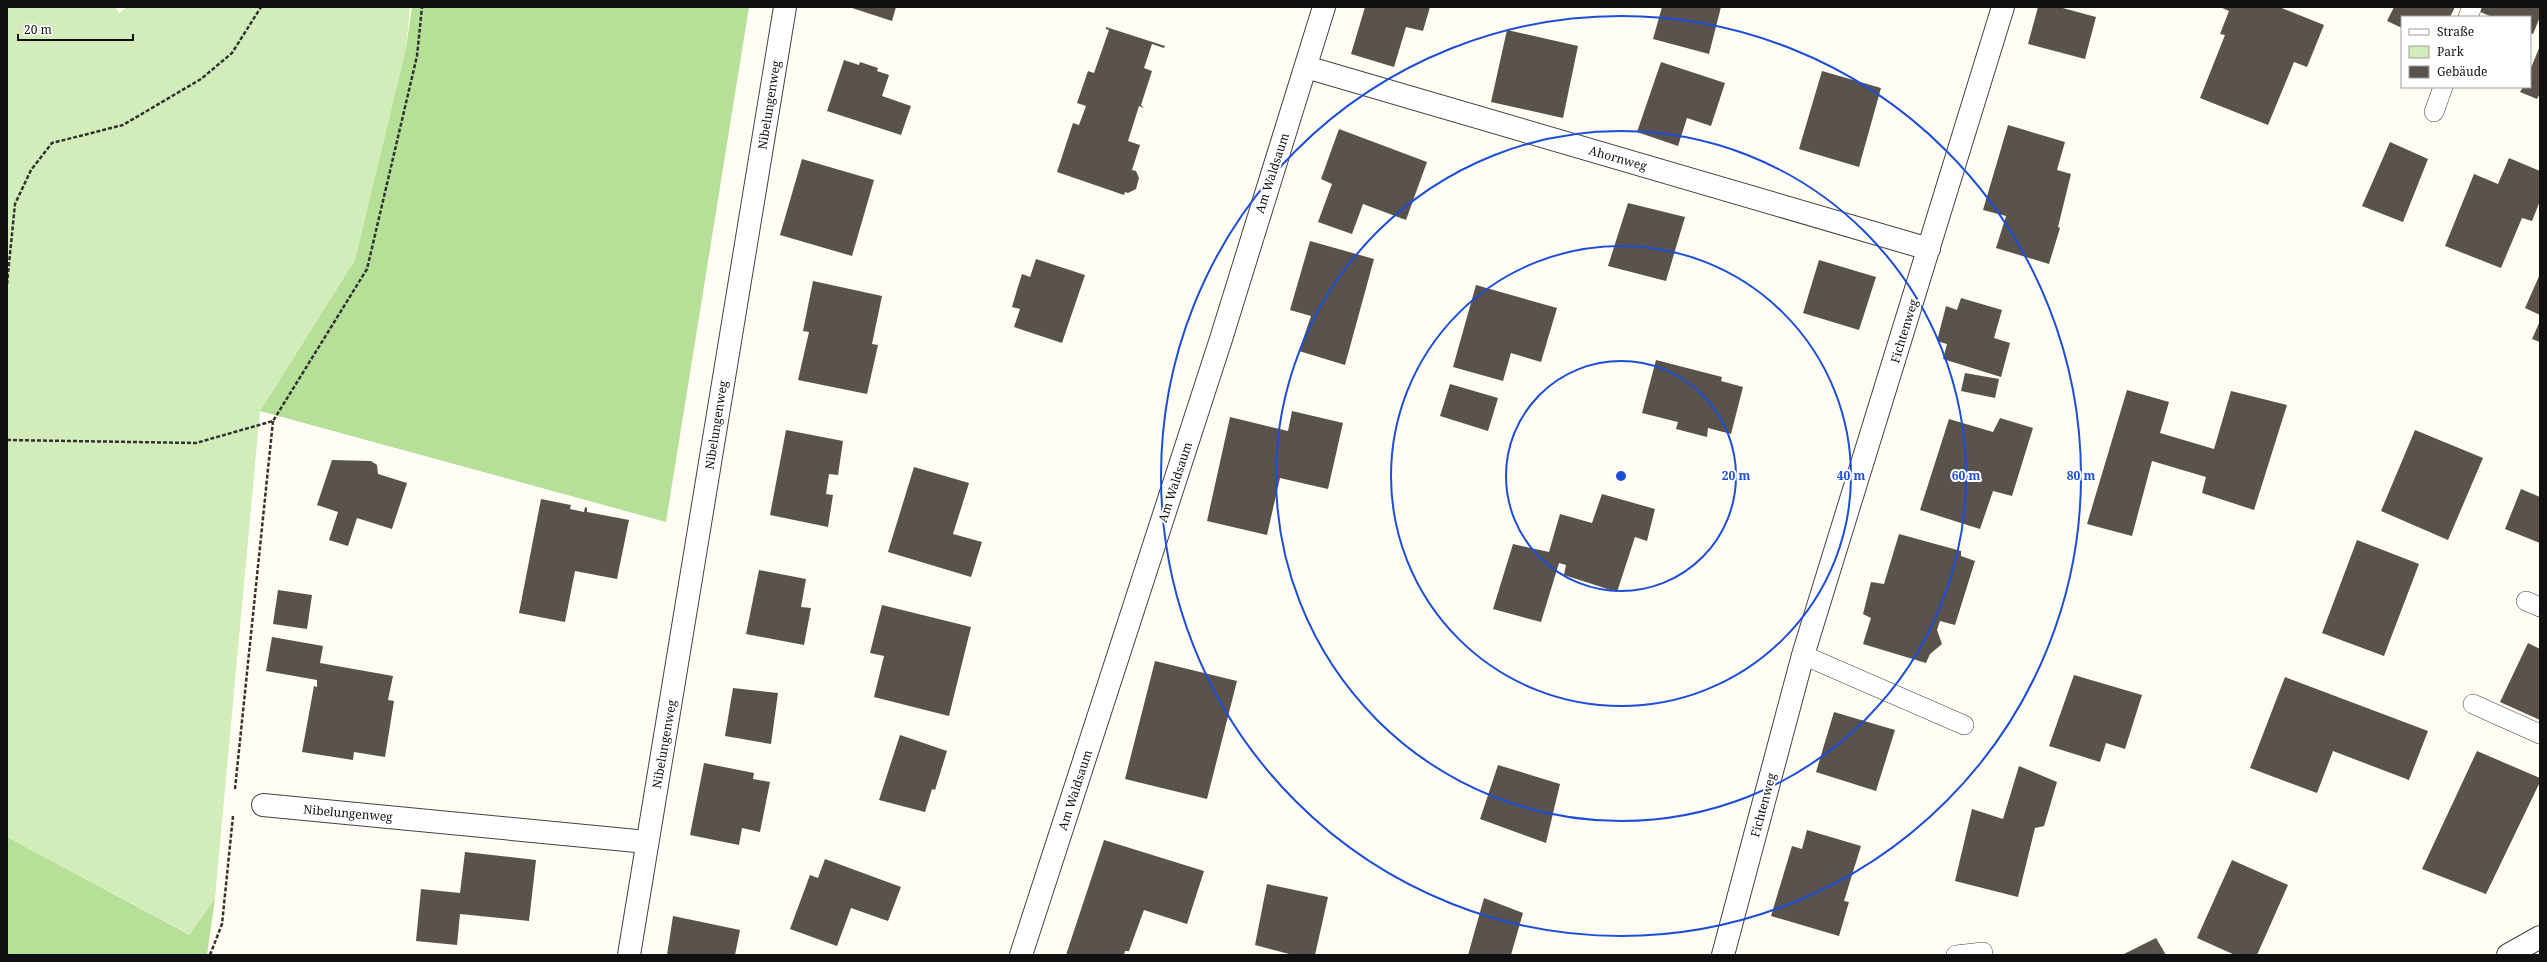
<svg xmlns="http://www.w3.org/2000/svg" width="2547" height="962" font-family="'Noto Serif',serif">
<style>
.green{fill:#d3edba}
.forest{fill:#b6df98}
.building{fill:#5a524c}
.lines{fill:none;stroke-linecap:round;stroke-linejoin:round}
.service-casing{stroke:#434343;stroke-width:20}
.minor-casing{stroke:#434343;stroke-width:24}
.path{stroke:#323232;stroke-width:2.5;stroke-dasharray:4 2;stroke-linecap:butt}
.service{stroke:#fff;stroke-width:19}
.minor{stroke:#fff;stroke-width:22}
.ring{fill:none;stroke:#1d4ed8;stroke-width:2}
.labels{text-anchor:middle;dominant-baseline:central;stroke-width:4;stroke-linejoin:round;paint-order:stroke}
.street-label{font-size:12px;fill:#101010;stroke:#fff}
.centre{fill:#1d4ed8;stroke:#fff;stroke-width:2}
.ring-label{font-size:12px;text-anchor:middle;font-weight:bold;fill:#1d4ed8;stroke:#fff;stroke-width:4;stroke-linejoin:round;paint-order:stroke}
</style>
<rect width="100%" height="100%" fill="#fffdf4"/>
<path class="green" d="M7,7H115L119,13L127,7H410L406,48L355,260L260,411L215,898L191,935L7,837Z"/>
<path class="forest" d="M412,7H749L666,522L260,411L355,260L406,48Z
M7,837L190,935L215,898L207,955H7Z"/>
<path class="building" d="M849,7H896L892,21Z
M1365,7H1430L1423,31L1406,27L1394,67L1351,54Z
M1662,7H1721L1709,54L1653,39Z
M2038,7H2059L2096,17L2085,59L2028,44Z
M2220,7H2279L2324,25L2307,67L2294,62L2268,125L2200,98L2225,35L2220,34L2229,11Z
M2394,7H2455L2450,17H2402V28L2387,21Z
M2477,7H2540V17L2533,34L2530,33V17H2492L2476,10Z
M1106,27L1165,46L1164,48L1152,44L1144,68L1152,71L1141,105L1144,108L1139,106L1128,141L1140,145L1132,170L1136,171L1139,178L1136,189L1128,193L1125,192L1124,195L1057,172L1073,123L1079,125L1086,106L1077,103L1088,71L1094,73L1109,30L1106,29Z
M1507,30L1578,46L1563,118L1491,102Z
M2540,46V93L2537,99L2520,92L2523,87H2530V70Z
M844,60L859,65L860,62L878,68L877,71L889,75L882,96L911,106L901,135L827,111Z
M1661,62L1725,83L1711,126L1687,118L1678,146L1637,132Z
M1822,71L1881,88L1859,167L1799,149Z
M2008,125L2065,142L2057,170L2071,174L2058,227L2060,228L2049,264L1996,248L2006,216L1983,210Z
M1339,129L1427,162L1406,220L1363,204L1352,234L1318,222L1332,184L1321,179Z
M2390,142L2428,159L2403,222L2362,206Z
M2509,158L2540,171V201L2532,221L2522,218L2501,268L2445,246L2474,174L2498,184Z
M802,159L874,180L852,256L780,235Z
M1628,203L1685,217L1666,281L1608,266Z
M1310,241L1374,259L1345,365L1299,351L1311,316L1290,310Z
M1036,259L1085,275L1062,343L1014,327L1020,309L1012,307L1017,290L1022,274L1030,277Z
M1819,260L1876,277L1859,330L1803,313Z
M2540,274V315L2525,308Z
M813,281L882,296L872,344L878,345L867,394L798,380L809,332L803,331Z
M1476,285L1557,308L1541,362L1511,353L1503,381L1453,367Z
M1961,298L2002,310L1994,338L2010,343L2001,377L1943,359L1947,344L1937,341L1946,306L1957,310Z
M2540,321V342L2532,339Z
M1656,360L1722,377L1721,381L1743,387L1731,434L1708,428L1707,437L1676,429L1678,422L1642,413Z
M1965,373L1999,379L1995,398L1961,391Z
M1450,384L1498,398L1488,431L1440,416Z
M2127,390L2169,402L2160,433L2214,449L2231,391L2287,405L2254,510L2202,493L2206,477L2152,461L2132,536L2087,524Z
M1292,411L1343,423L1328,489L1280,478L1267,535L1207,521L1230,417L1288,431Z
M2000,418L2033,428L2012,496L1993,491L1980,529L1920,510L1949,419L1993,432Z
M786,430L843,441L838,475L829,474L826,494L833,495L828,527L770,515Z
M2415,430L2483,458L2448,540L2381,511Z
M332,460L371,461L377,465L378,474L407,483L392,529L357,518L348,546L329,540L338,512L317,505Z
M914,467L969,483L953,534L982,542L971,577L888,552Z
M2521,489L2540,497V543L2505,529Z
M1602,494L1655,509L1647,541L1635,537L1617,592L1564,575L1566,565L1559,563L1541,622L1493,609L1513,544L1549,552L1560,514L1592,523Z
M541,499L571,505L570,509L584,512L585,507L587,508V512L629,520L617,579L575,571L565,622L519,613Z
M1899,534L1961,551V556L1975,561L1955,625L1940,621L1937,630L1942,644L1930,654L1926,663L1863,644L1871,618L1863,614L1871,582L1884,584Z
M2357,540L2419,564L2384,656L2322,633Z
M759,570L806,579L801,607L811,608L804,645L746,634Z
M278,590L312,595L307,629L273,624Z
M882,605L971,627L949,716L874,697L884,656L870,653Z
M272,637L323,646L320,663L393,676L388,700L394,701L385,757L354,752L353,760L302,752L314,686L317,687V680L266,671Z
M2528,643L2540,649V720L2500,702Z
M1155,661L1237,681L1207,799L1125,779Z
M2074,675L2142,695L2125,749L2106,743L2100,762L2049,746Z
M2285,677L2428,731L2409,780L2333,751L2317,793L2250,768Z
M733,688L778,693L771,744L725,736Z
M1834,712L1895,730L1876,791L1816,772Z
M900,735L947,751L935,790L932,789L925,812L879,800Z
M2477,751L2540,778V782L2486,894L2422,869Z
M704,763L754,773L753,779L770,782L760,832L742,828L739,845L690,835Z
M1498,765L1560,784L1546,843L1480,819Z
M2019,766L2057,782L2044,826L2035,828L2018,897L1955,881L1972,809L2003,819Z
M1807,830L1861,846L1844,901L1849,902L1839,936L1771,916L1792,846L1802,849Z
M1104,840L1204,871L1187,924L1144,910L1129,951H1125L1124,955H1066Z
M465,852L536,860L529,921L460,914L457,945L416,941L421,889L460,893Z
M825,859L901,887L888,921L851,908L837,946L790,929L810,875L818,878Z
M2232,860L2288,885L2257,955H2235L2197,938Z
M1267,884L1328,897L1315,955H1293L1255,945Z
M1484,898L1523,913L1511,955H1468Z
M673,916L740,930L735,955H667Z
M2156,938L2166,955H2122Z"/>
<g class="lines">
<defs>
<path id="service" d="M2468,17L2472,7
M2434,112L2443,87
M2526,601L2540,607
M1803,655L1964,725
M2473,704L2540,734
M1956,955L1983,952"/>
<path id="minor" d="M1306,67L1929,249
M263,805L647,842
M629,955L785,7
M1021,955L1221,339L1324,7
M1723,955L1803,655L2003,7
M2508,955L2540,937"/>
</defs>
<use href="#service" class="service-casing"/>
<use href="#minor" class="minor-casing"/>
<path class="path" d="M7,284L15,204L31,170L52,143L123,125L201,79L232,53L261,7
M7,440L196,443L273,421L367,269L417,56L422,7
M235,789L273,421
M210,955L222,924L233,816"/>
<use href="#service" class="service"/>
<use href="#minor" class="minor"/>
</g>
<g class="ring">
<circle cx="1621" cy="476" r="115"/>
<circle cx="1621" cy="476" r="230"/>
<circle cx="1621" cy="476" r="345"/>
<circle cx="1621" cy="476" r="460"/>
</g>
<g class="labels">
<g class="street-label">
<text transform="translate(769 105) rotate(-81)">Nibelungenweg</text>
<text transform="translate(1618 158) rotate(16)">Ahornweg</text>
<text transform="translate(1272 173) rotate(-72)">Am Waldsaum</text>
<text transform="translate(1904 331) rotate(-73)">Fichtenweg</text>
<text transform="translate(716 425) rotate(-81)">Nibelungenweg</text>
<text transform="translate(1175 482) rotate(-72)">Am Waldsaum</text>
<text transform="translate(664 744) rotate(-80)">Nibelungenweg</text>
<text transform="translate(1075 790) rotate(-72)">Am Waldsaum</text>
<text transform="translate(1763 805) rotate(-75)">Fichtenweg</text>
<text transform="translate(348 813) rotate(5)">Nibelungenweg</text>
</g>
</g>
<circle cx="1621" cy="476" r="6" class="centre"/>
<g class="ring-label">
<text x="1736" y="480">20 m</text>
<text x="1851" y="480">40 m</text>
<text x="1966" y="480">60 m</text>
<text x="2081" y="480">80 m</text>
</g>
<rect width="2547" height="962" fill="none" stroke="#101010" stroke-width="16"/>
<rect x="2401" y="16" width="130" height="72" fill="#ffffff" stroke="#9f9f9f"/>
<rect x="2409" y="29" width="20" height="6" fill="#ffffff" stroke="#9f9f9f"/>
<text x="2437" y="36" font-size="12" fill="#101010">Straße</text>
<rect x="2409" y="46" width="20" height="12" fill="#d3edba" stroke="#9f9f9f"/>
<text x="2437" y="56" font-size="12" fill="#101010">Park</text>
<rect x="2409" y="66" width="20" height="12" fill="#5a524c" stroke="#9f9f9f"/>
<text x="2437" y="76" font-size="12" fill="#101010">Gebäude</text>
<path d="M18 34v6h115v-6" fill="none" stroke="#101010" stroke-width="2"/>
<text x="24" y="34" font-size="12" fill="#101010" stroke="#ffffff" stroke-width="3" paint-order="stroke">20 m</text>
</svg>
